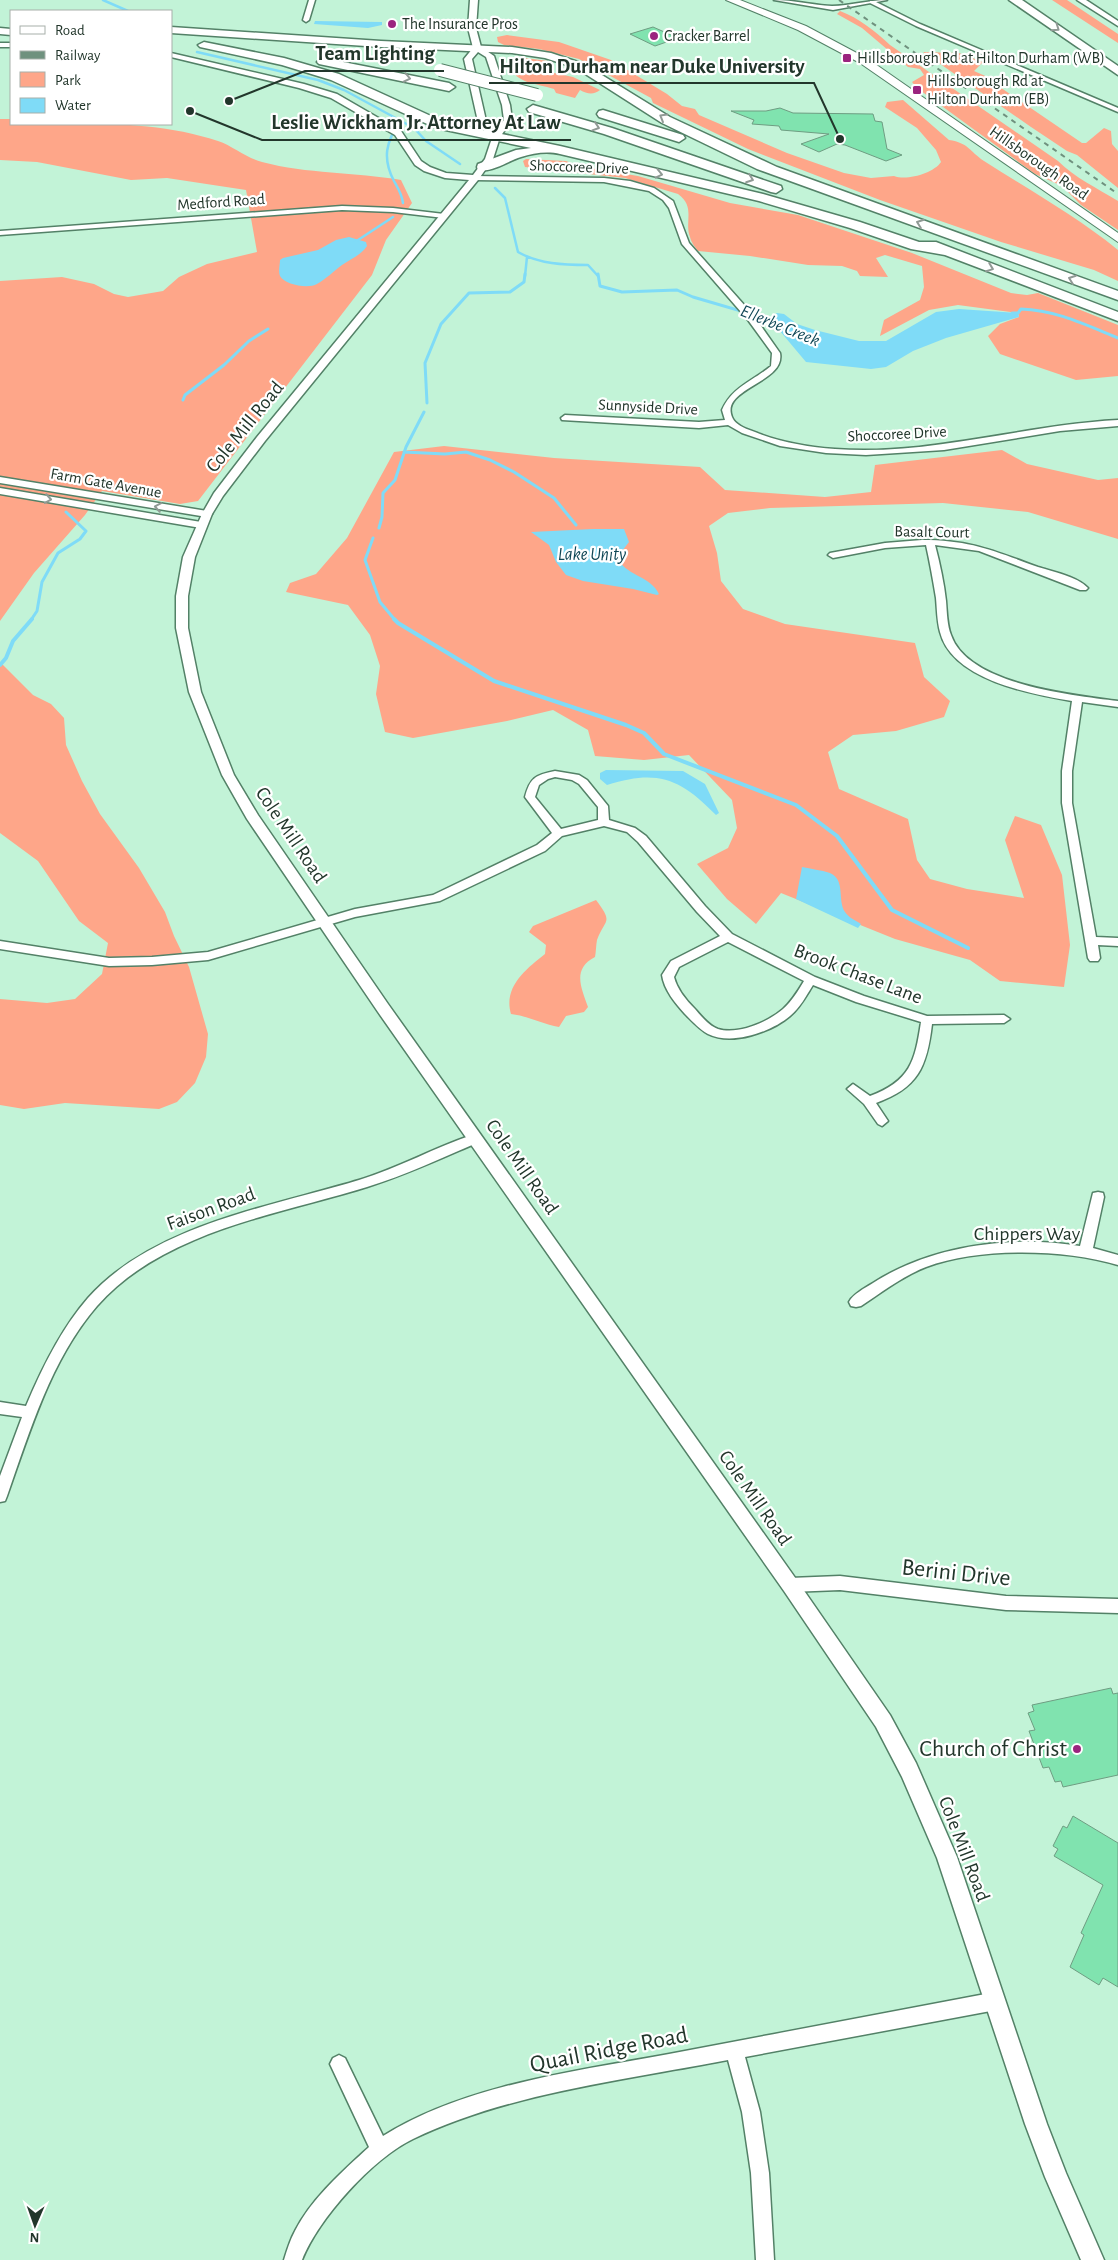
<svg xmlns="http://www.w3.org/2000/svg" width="1118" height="2260" font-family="'Alegreya Sans',sans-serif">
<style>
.green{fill:#fea689}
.water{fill:#7fdbf7}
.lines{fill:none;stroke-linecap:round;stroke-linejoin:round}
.stream-far2{stroke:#7fdbf7;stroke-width:2.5}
.stream-far1{stroke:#7fdbf7;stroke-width:3}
.stream{stroke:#7fdbf7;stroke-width:4}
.building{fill:#80e3af;stroke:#6e9d82}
.minor-casing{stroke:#538167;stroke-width:3}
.tertiary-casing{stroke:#538167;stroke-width:3}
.primary-casing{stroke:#538167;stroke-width:2}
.motorway-casing{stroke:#538167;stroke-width:3}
.minor{fill:#fff;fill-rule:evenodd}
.tertiary{fill:#fff;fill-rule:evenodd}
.primary{fill:#fff;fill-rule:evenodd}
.motorway{fill:#fff;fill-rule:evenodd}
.rail{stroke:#6f917e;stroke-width:2;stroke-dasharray:5 5;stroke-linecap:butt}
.motorway-bridge-casing{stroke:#538167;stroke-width:14;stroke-linecap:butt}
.motorway-bridge{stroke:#fff;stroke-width:12}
.oneway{stroke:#909a95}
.poi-dot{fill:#9b247f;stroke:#fff;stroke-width:2}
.labels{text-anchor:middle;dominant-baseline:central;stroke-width:4.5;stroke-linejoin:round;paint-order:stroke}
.far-poi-label{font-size:16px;fill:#22362b;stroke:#fff;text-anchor:start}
.far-street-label{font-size:16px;fill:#22362b;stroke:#fff}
.far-water-label{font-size:18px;font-style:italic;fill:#104756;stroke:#fff}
.street-label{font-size:20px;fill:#22362b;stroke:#fff}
.near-street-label{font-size:24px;fill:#22362b;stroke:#fff}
.near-poi-label{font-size:24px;fill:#22362b;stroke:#fff;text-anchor:end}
.leader{fill:none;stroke:#22362b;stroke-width:2}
.callout-dot{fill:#22362b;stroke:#fff;stroke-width:2}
.callout-label{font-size:21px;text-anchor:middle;font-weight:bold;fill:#22362b;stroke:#fff;stroke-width:4.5;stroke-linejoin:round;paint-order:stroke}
</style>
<rect width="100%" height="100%" fill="#c2f3d7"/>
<path class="green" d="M1052,0H1067L1118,34V43Z
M840,11C859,18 875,31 890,45L1058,161C1075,178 1097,188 1118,201V230L1081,205L1062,186L1035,174L917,88L912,82L924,75L920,69L908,67L862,28L837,14Z
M507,35L559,42L611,60L667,94L682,106L695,109L699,115L787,153L844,173L871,178L894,176C907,181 934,173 941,162L936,150L917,128L885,107L887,102L903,100L949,140C969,143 969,151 984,161C1029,190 1076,216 1118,250V281L1094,270L1001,242L880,200L748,149L653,103L651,98L579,59L539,49L504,45L498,42L497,37Z
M923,52L959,53L983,62L974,71L992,79L991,81L1082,143H1086L1104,128L1111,131L1112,144L1118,151V188L1077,155L1067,151L1031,127Z
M516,57L549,61L554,73L573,77L600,90C594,95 587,94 580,90L575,98L556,93L554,89C536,83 516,84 509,65Z
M0,119H11V124C80,124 151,119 218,141C233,146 246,158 262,162C307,174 355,172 401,180L412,203L386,240L372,275L198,501L180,504L102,491L85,515L34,573L0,621V281L62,277L94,284L114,294L128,297L163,291L179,277L207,264L257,252L246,190L167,178L131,180L37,162L0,160Z
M526,159L566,161L579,166L638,176L730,203L798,215L912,253L1011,293L1027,295L1038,293L1118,325V376L1076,380L1000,354L988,336L1000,324L1019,317L1018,313L958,305L929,310L880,336L884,320L920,300L924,287L922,266L885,255L876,258L888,277L860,276L857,271L842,266L808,265L750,256L698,251C695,247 691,242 690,237C684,222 696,207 678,194L625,178L525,167L523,161Z
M444,446L554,458L700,467L725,490L825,497L871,492L875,465L1002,450L1027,464L1098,480L1118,478V539L1028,512L943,503L770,508L728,513L709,526L717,553L721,581L743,609L785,624L915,643L924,677L950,701L944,717L896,731L853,735L828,752L839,789L908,819L917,860L930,879L967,889L1024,898L1005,840L1015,816L1041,825L1062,875L1070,945L1064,987L1000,981L970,960L895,939L781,893L756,924L727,899L697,864L728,848L737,828L732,800L689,755L644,760L595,756L588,730L553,710L507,721L413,738L385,732L376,694L380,666L370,635L348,605L286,592L290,583L316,574L347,538L394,452Z
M0,662L33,695L51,704L64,718L66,745L82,781L100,814L139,868L165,912L174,936L189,967L208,1034L206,1057L195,1083L177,1102L159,1109L65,1103L24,1109L0,1105V999L47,1003L75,999L102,974L108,943L79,921L38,861L0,833Z
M596,900C614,924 605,918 597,940C596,945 596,952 595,957C572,969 581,987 588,1007L584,1012L566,1016L559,1027C542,1024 528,1016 511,1014C503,987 526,969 545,954L546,945L529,932L533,926Z"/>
<path class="water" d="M315,21L381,22H382V25L368,28L314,24Z
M349,237L366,242L367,246C360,256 352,258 342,265C334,271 326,279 317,284C308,289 285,285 280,276C278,271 280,265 280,260L283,258L318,250L336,240Z
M959,309L1018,313L1019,317L946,338L913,351L886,367L871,369L806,362L769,318L777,313L784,314L797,324L815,330L859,341H886L936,312Z
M593,529H624L629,542L619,555V561C629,576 651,577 659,594L657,595L633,589L583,581L566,575L556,562L549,545L531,532Z
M606,770L683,771L705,784L719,813L716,815C680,778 657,769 607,785L600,779V773Z
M802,867C811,869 821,870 830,873C846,880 837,900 845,912C849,918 855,920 861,924L858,928L796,899Z"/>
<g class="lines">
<path class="stream-far2" d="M103,0L128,11
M197,52L318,80L344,90L414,128L426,141L460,164
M399,118L400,121C386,142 382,158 394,181C398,188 402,194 403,203
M495,188L505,198L518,252C539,264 564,265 588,265L598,276
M355,242L393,217
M525,276L527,257"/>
<path class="stream-far1" d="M598,274L600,286L622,292L677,290L693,297L775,321
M1012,313H1018L1021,309C1056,310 1086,325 1118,338
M183,400L185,395L224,365L249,341L268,329
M427,403L425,363L441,324L469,293L510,292L524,282L525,274
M404,452L445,454L466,452L490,460L514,472L554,498L576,525
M379,528L382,517L383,493L395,480L406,447L424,412
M373,538L365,560L380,602L395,620
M31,620L37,611L42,582L58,553L80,539L86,531L66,512"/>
<path class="stream" d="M394,619L398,623L494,681L626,725L644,733L664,754L796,805L837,836L892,910L968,948
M0,665L6,658L13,641L32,619"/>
</g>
<path class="building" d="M653,27L678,38L655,46L630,34Z
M780,108L793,113L873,114L875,121L882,122L887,149L902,155L886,161L845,145L837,144L819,152L801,144L829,134L781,130L779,126L752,124L754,120L731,111H766Z
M1111,1688L1113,1694L1118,1693V1775L1063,1787L1061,1781L1055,1782L1049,1767L1043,1768L1029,1731L1035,1730L1028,1713L1034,1711L1032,1705Z
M1073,1816L1118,1843V1987L1103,1978L1099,1985L1070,1967L1084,1935L1081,1933L1103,1885L1054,1856L1058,1849L1053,1846L1063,1826L1067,1828Z"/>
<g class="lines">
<defs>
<path id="minor" d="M309,0H315L309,20L306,22L303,20Z
M870,1H874L920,24L1118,108V112L916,26L870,3Z
M472,176L604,178L630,181L654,188L673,201L689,243L754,316L780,353C786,383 720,388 732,417C736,427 751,430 760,434C784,443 810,447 835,449C931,456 1022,425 1118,420V426L1060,431L944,450L866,455L826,453L780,446L742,433L728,425L699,428L562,420L561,418L565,415L699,422L725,420L722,410C732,387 753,381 771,366L772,353L748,320L682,244L669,208L663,200L649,191L604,182L475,180H472Z
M342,206L393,208L444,214L448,216L444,218L393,212L342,210L0,235V231Z
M0,477L207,511L212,514L207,517L0,483Z
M0,488L201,522L206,525L201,528L0,494Z
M922,540C971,540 994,551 1038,567C1054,572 1076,576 1088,588L1086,590H1080L979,551L935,545C940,564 944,583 946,601C947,613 947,625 951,635C968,685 1073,695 1118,701V707L1082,702L1072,771V803L1096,937L1118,938V946L1098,945L1100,958L1098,961H1090L1088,958L1062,803V771L1072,701C1031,694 952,680 940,632C937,621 937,609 936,598C933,580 930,563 926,545L885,548L833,558L828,555L830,553L885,543Z
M555,771L579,775L587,780L608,806L609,820L635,828L646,836L705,906L732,934L815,977L864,996L927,1016L1004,1015L1010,1019L1004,1023L932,1024C927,1067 918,1088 876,1103L888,1121L882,1126L878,1124L864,1104L847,1089L853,1084L870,1096C910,1081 915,1062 921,1022L856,1002L813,985C806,996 800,1008 790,1016C771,1032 732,1046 708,1034C699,1029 692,1021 685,1014C676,1004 664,990 662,975L671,961L720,936L697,912L638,842L627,832L604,826L562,836L545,851L440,901L355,917L208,960L152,965L109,966L0,949V941L109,958L152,957L208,952L355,909L433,895L537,845L552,833L525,797C530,778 535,775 555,771ZM555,777L572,780L579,784L598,807V820L561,829L535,797L539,785L548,779ZM728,942L804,981C798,991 792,1001 783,1009C768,1022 738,1035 718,1029C709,1026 701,1016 695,1009C686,1000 677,989 674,977L679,967Z
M475,1134L479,1136L481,1139L479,1142C442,1158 406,1175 367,1187C277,1215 163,1231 97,1306C51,1359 30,1431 7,1496L5,1501L0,1502V1476L22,1417L0,1414V1402L26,1406C42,1368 61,1329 88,1298C153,1225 270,1207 359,1180C399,1168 435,1147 475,1134Z
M1098,1192L1103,1193L1104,1197L1093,1248L1118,1255V1265C1064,1249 980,1247 926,1267C903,1276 882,1292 861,1306L856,1307L851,1306L849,1302C853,1294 865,1288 873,1283C932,1245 1011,1235 1080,1246L1092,1197L1093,1193Z
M840,1576L1006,1596L1118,1599V1613L1006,1610L840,1590L790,1592L785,1590L782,1585L785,1580L790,1578Z
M996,1992L1002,1995L1005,2001L1002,2007L996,2010L745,2057L760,2112L769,2173L774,2260H756L751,2173L742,2112L728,2060C625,2080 508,2093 413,2139C372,2159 319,2218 302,2260H284C287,2250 290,2240 295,2231C312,2198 343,2171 369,2147L330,2064L333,2058L339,2055L345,2058L383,2136C464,2085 576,2071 669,2054C778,2033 887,2013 996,1992Z"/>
<path id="tertiary" d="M470,0H478L476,28L481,47L494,56L510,105L512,120L500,137L493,159L478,180L265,441L223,496L212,514L195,557L188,596V628L201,692L234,775L258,815L388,1004L796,1579L890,1715L916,1763L957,1857L1047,2124L1066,2173L1104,2260H1081L1045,2177L1025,2124L937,1858L902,1777L876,1727L784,1591L378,1012L247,819L222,775L189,692L176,628V596L183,557L202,514L214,493L257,437L469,180L445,178L424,171L415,165L395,135L331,98L299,88L171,57V53L304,84L337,94L401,131L421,161L430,167L446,173L473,175L485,159L492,138L479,126L464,59L473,48L468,28ZM478,52L486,57L502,105L504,120L495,132L487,125L472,59Z
M774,0C794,0 813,5 832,6C850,6 868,0 887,0L833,10Z
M1077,0H1086L1118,21V26Z
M0,43H11V47H0Z"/>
<path id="primary" d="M726,0H740L806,26L868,59L1118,233V242L860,63L798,30Z"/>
<path id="motorway" d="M1009,0H1022L1118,66V75Z
M171,27L381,41L512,47L551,53L584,64L670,117L777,167L1118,291V300L757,169L662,123L576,68L545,58L512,53L381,47L171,33Z
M0,28L11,29V35L0,34Z
M204,42L284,58L339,74L444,122L560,146L763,194L860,222L919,242H936L1118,312V321L945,255L911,249L850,228L759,201L560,154C548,151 533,153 521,157C508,161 491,173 478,170L477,167L478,164L516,150L531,148L436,128L331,80L282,65L200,47L198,45Z
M323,58L449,83L455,87L449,91L319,64L317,62L319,60Z
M533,105L612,128L781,186L782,189L776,193L771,192L604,134L529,112L527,109Z
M603,110L683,135L685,138L679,142L599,117L597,114L599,111Z"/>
</defs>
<use href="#minor" class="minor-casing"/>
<use href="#tertiary" class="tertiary-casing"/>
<use href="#primary" class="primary-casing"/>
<use href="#motorway" class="motorway-casing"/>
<use href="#minor" class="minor"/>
<use href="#tertiary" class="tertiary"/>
<use href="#primary" class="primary"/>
<use href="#motorway" class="motorway"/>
<path class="rail" d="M839,0L1118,194"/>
<defs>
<path id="motorway-bridge" d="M440,70L537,95"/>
</defs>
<use href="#motorway-bridge" class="motorway-bridge-casing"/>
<use href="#motorway-bridge" class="motorway-bridge"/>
</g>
<defs><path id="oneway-chevron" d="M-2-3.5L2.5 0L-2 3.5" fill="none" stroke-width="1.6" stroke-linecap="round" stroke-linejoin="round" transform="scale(1.25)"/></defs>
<g class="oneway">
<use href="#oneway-chevron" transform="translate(1056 28) rotate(35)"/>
<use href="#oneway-chevron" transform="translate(407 78) rotate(12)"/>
<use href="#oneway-chevron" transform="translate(663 117) rotate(-150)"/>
<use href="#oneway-chevron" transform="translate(596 127) rotate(18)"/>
<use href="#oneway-chevron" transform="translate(659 174) rotate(13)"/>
<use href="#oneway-chevron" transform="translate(750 179) rotate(20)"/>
<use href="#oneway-chevron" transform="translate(920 223) rotate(-160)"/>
<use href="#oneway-chevron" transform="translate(990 268) rotate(21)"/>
<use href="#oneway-chevron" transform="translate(1072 279) rotate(-160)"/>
<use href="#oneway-chevron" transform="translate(48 499) rotate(10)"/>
<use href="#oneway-chevron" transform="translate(158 507) rotate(-170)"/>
</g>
<g class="poi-dot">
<circle cx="392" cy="24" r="5"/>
<circle cx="654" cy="36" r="5"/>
<rect x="842" y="53" width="10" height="10" rx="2.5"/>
<rect x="912" y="85" width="10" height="10" rx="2.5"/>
<circle cx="1077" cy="1749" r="5"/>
</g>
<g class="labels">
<g class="far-poi-label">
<text x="402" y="24">The Insurance Pros</text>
<text x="664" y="36">Cracker Barrel</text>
<text x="857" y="58">Hillsborough Rd at Hilton Durham (WB)</text>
<text x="927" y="81">Hillsborough Rd at<tspan x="927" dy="18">Hilton Durham (EB)</tspan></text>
</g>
<g class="far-street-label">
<text transform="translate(1039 163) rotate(35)">Hillsborough Road</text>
<text transform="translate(579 167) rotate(2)">Shoccoree Drive</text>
<text transform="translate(221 202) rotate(-4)">Medford Road</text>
<text transform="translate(648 407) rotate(3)">Sunnyside Drive</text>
<text transform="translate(897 434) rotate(-3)">Shoccoree Drive</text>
<text transform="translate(106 483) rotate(10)">Farm Gate Avenue</text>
<text transform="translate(932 532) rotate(1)">Basalt Court</text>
</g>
<g class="far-water-label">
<text transform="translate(780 326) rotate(22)">Ellerbe Creek</text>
<text x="592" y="555">Lake Unity</text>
</g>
<g class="street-label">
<text transform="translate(245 427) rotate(-51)">Cole Mill Road</text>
<text transform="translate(291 835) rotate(56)">Cole Mill Road</text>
<text transform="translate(858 974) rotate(21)">Brook Chase Lane</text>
<text transform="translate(522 1167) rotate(55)">Cole Mill Road</text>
<text transform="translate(211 1209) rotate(-20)">Faison Road</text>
<text x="1027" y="1234">Chippers Way</text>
<text transform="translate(755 1498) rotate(55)">Cole Mill Road</text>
<text transform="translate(964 1849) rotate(69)">Cole Mill Road</text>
</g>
<g class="near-street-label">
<text transform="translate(956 1573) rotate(6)">Berini Drive</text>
<text transform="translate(609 2050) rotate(-11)">Quail Ridge Road</text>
</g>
<g class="near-poi-label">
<text x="1067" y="1749">Church of Christ</text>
</g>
</g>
<path class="leader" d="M229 101L305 71H444M840 139L814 83H489M190 111L262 140H571"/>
<g class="callout-dot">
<circle cx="229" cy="101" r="5"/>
<circle cx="840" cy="139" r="5"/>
<circle cx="190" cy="111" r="5"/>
</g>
<g class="callout-label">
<text x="375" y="60">Team Lighting</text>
<text x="652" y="73">Hilton Durham near Duke University</text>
<text x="416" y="129">Leslie Wickham Jr. Attorney At Law</text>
</g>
<rect x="10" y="10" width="162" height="115" fill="#ffffff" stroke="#a7afaa"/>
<rect x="20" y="26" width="25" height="8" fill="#ffffff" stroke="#a7afaa"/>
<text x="55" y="35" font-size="15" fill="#22362b">Road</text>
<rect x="20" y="51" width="25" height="8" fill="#6f917e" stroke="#a7afaa"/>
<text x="55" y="60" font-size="15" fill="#22362b">Railway</text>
<rect x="20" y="72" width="25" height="15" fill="#fea689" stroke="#a7afaa"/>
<text x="55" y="85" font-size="15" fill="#22362b">Park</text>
<rect x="20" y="98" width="25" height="15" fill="#7fdbf7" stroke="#a7afaa"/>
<text x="55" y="110" font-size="15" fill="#22362b">Water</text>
<g transform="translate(35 2225) rotate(182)" stroke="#ffffff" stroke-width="4" paint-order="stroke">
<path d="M0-4L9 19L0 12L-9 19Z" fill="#22362b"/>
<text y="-8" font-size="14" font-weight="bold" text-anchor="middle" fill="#22362b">N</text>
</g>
</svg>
